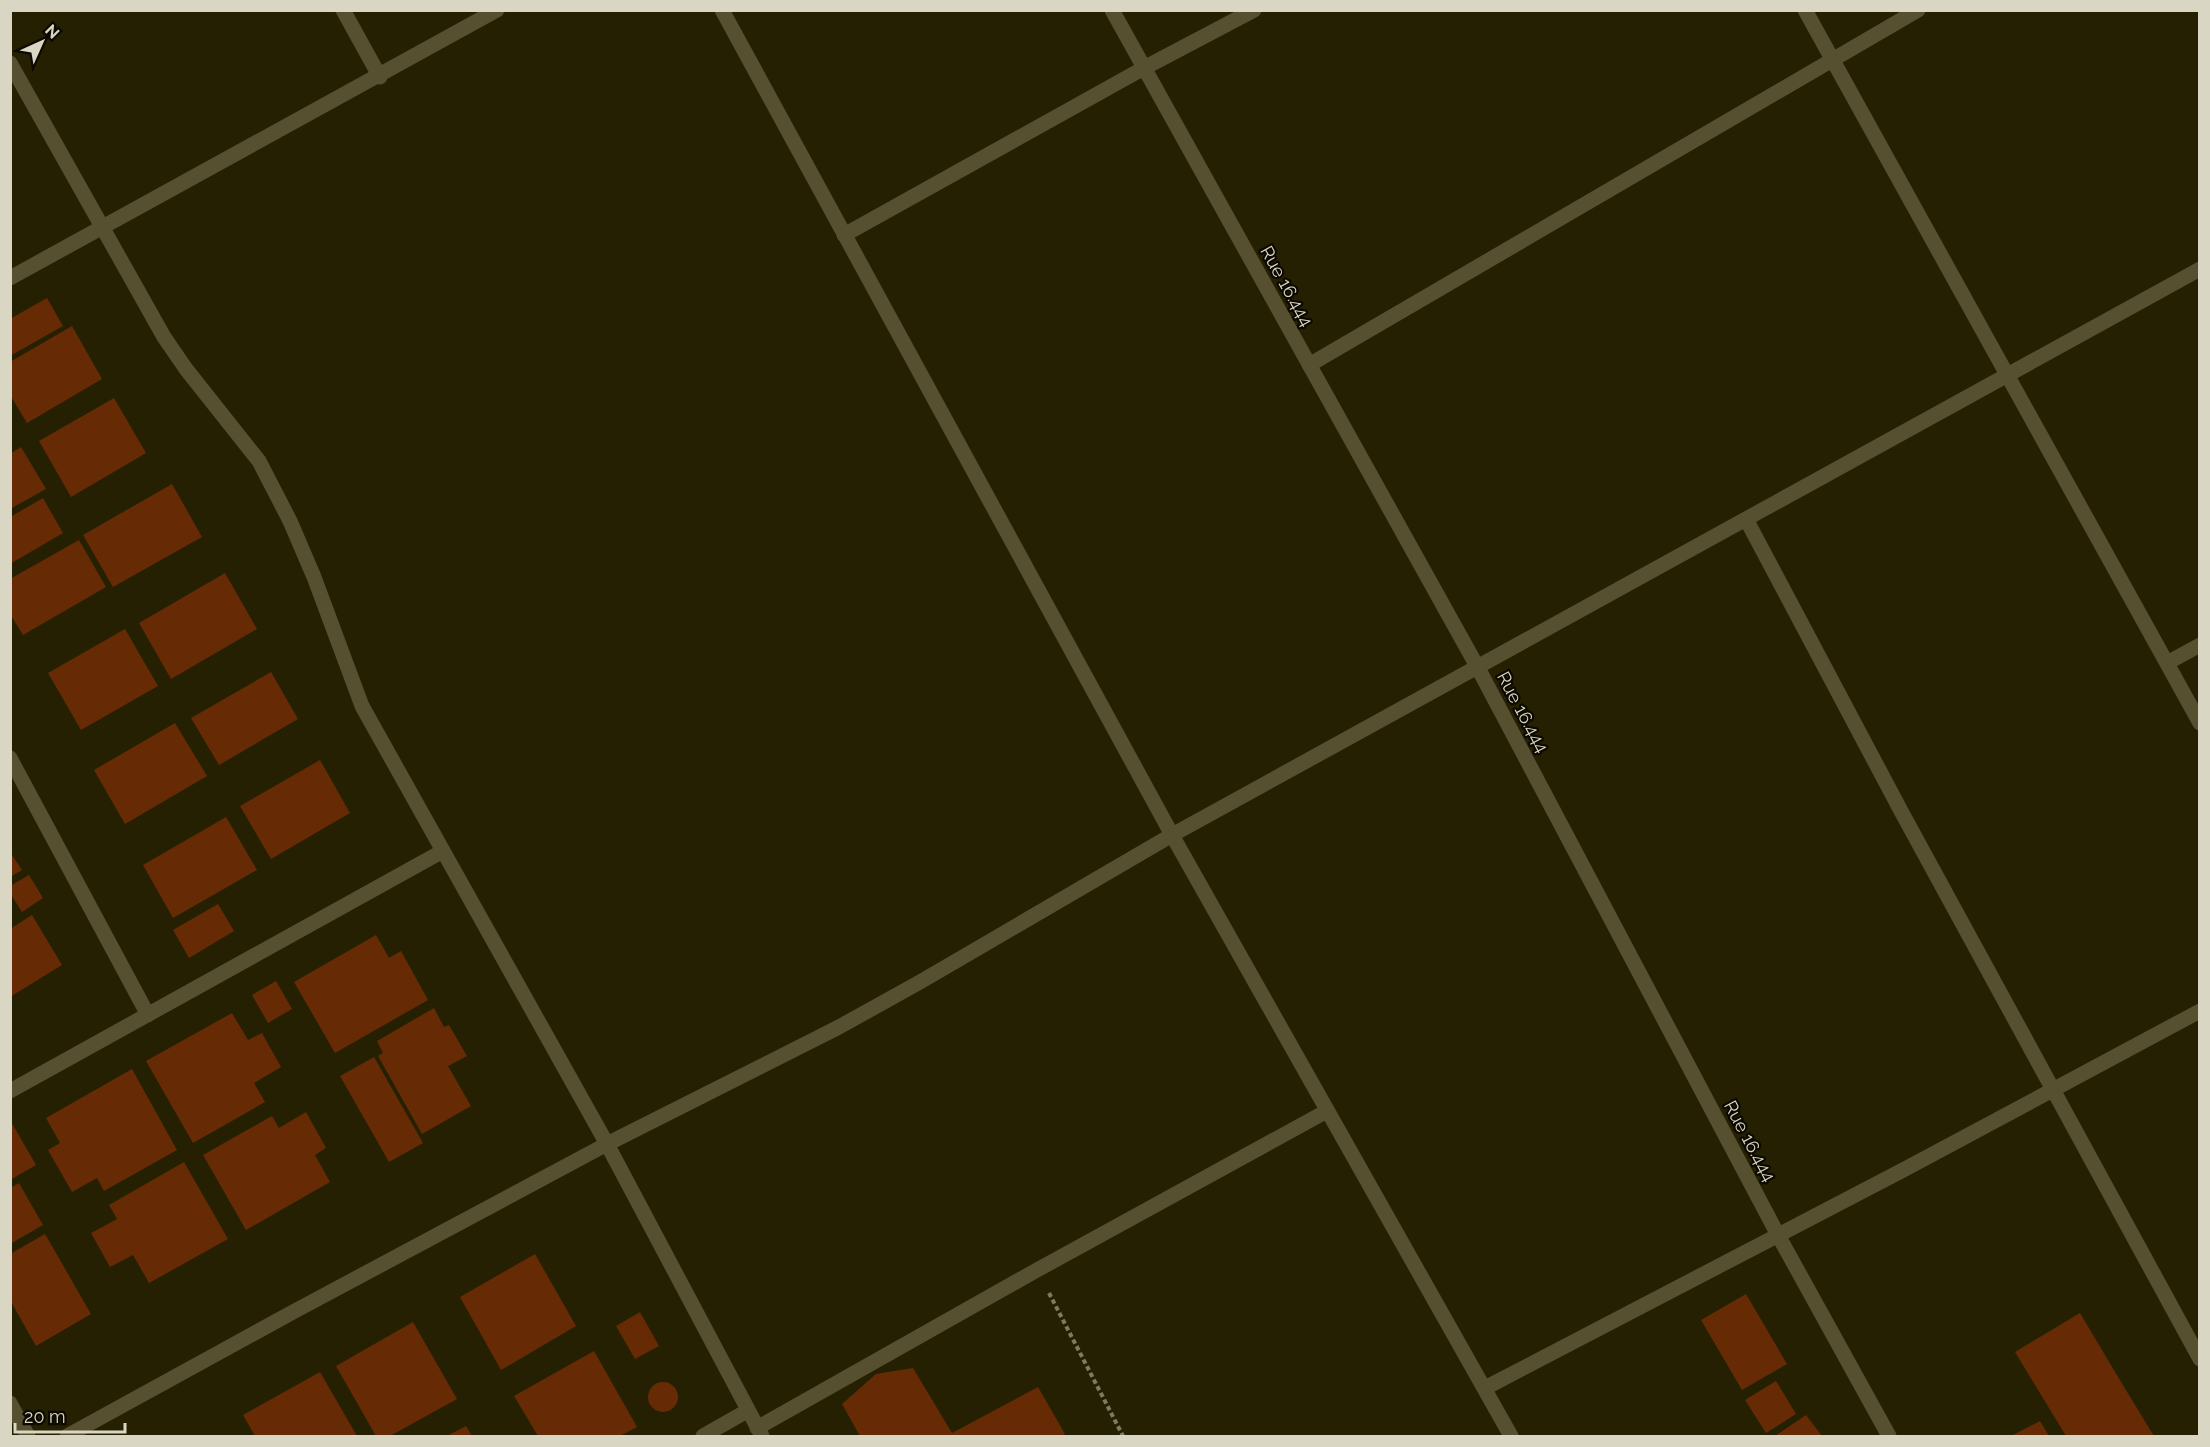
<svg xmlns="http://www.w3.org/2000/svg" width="2210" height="1447" font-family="Raleway,sans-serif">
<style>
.building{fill:#662b04}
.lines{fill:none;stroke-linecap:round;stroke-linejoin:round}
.path{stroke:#7f7a62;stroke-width:4;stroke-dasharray:4.5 3;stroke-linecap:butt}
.street{stroke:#564f30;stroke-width:15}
.labels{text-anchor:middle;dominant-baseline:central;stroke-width:4.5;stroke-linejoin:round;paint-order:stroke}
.street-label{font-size:18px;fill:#dad6c4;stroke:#0c0901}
</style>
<rect width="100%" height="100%" fill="#262002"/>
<path class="building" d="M47,298L63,326L10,356V319Z
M72,326L102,379L27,423L10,395V362Z
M114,398L146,453L71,497L39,441Z
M21,447L46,489L10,509V454Z
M172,484L202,537L113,587L83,535Z
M43,498L63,533L10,564V517Z
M79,540L106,587L23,635L10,614V579Z
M225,573L257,629L171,679L139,623Z
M125,629L158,686L81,730L48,673Z
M271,672L298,719L219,765L191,718Z
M175,723L207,776L125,824L94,770Z
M320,760L350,813L271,859L240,806Z
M226,817L257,870L173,918L143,865Z
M10,852L22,870L10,877Z
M29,875L43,898L22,912L10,893V886Z
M218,904L234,931L189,958L173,930Z
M32,915L62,965L10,997V929Z
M376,935L389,958L401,951L428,1000L335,1053L294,982Z
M276,981L292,1009L268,1023L252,995Z
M434,1008L444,1027L449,1025L467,1056L448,1066L471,1106L422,1134L378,1056L383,1053L377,1041Z
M232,1013L248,1040L262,1033L281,1067L254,1083L265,1102L193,1143L146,1061Z
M374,1057L423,1143L389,1162L340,1076Z
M132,1069L177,1150L104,1191L97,1178L72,1192L48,1150L60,1143L46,1118Z
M306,1112L326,1148L315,1155L330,1182L246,1230L203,1155L272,1116L279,1128Z
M10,1120L36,1165L10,1180Z
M184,1162L228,1239L149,1283L133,1255L110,1267L91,1233L117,1219L109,1205Z
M19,1183L43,1225L10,1244V1188Z
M45,1234L91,1314L36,1346L10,1300V1254Z
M535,1254L576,1326L501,1370L460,1297Z
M1746,1294L1787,1364L1742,1390L1701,1320Z
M640,1312L659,1346L635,1359L616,1326Z
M2080,1313L2118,1377L2154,1436H2066L2015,1352Z
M413,1322L457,1399L390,1436H376L336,1366Z
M594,1351L637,1427L620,1436H538L514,1396Z
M913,1368L952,1433L1038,1387L1065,1434L1061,1436H860L842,1404L876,1374Z
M320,1372L357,1436H255L243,1415Z
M1776,1381L1796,1414L1766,1433L1745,1400Z
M648 1397a15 15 0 1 1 30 0a15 15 0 1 1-30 0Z
M1806,1415L1822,1436H1775Z
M2040,1421L2049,1436H2011Z
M466,1426L472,1436H447Z"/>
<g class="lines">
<path class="path" d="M1049,1293L1123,1436"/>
<path class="street" d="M343,10L380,77
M722,10L1172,835L1511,1436
M1112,10L1478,668L1778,1235L1889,1436
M1805,10L2200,723
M10,63L164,337L186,369L259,461L290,521L314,577L362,706L607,1144L762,1436
M844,235L1144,68L1254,10
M10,278L497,10
M1309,365L1918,10
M1746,519L1901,811L2200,1359
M2167,663L2200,645
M10,758L148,1015
M10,1091L443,851
M1485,1388L1905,1169L2200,1011
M10,1403L28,1436
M757,1428L1037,1270L1327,1111
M67,1436L293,1312L607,1144L839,1027L920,982L1172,835L2200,269
M703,1436L747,1411"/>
</g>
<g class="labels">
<g class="street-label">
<text transform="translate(1287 286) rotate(61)">Rue 16.444</text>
<text transform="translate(1523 712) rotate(62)">Rue 16.444</text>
<text transform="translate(1750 1141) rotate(62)">Rue 16.444</text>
</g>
</g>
<rect width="2210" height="1447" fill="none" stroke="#dad6c4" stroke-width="24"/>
<g transform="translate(42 42) rotate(45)" stroke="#0c0901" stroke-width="4.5" paint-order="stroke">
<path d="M0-4.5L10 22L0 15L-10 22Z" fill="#dad6c4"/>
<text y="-9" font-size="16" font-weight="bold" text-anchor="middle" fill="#dad6c4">N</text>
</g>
<path d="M15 1423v9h110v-9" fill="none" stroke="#dad6c4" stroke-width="3"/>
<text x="24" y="1423" font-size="18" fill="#dad6c4" stroke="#0c0901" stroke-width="4.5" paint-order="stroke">20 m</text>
</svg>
